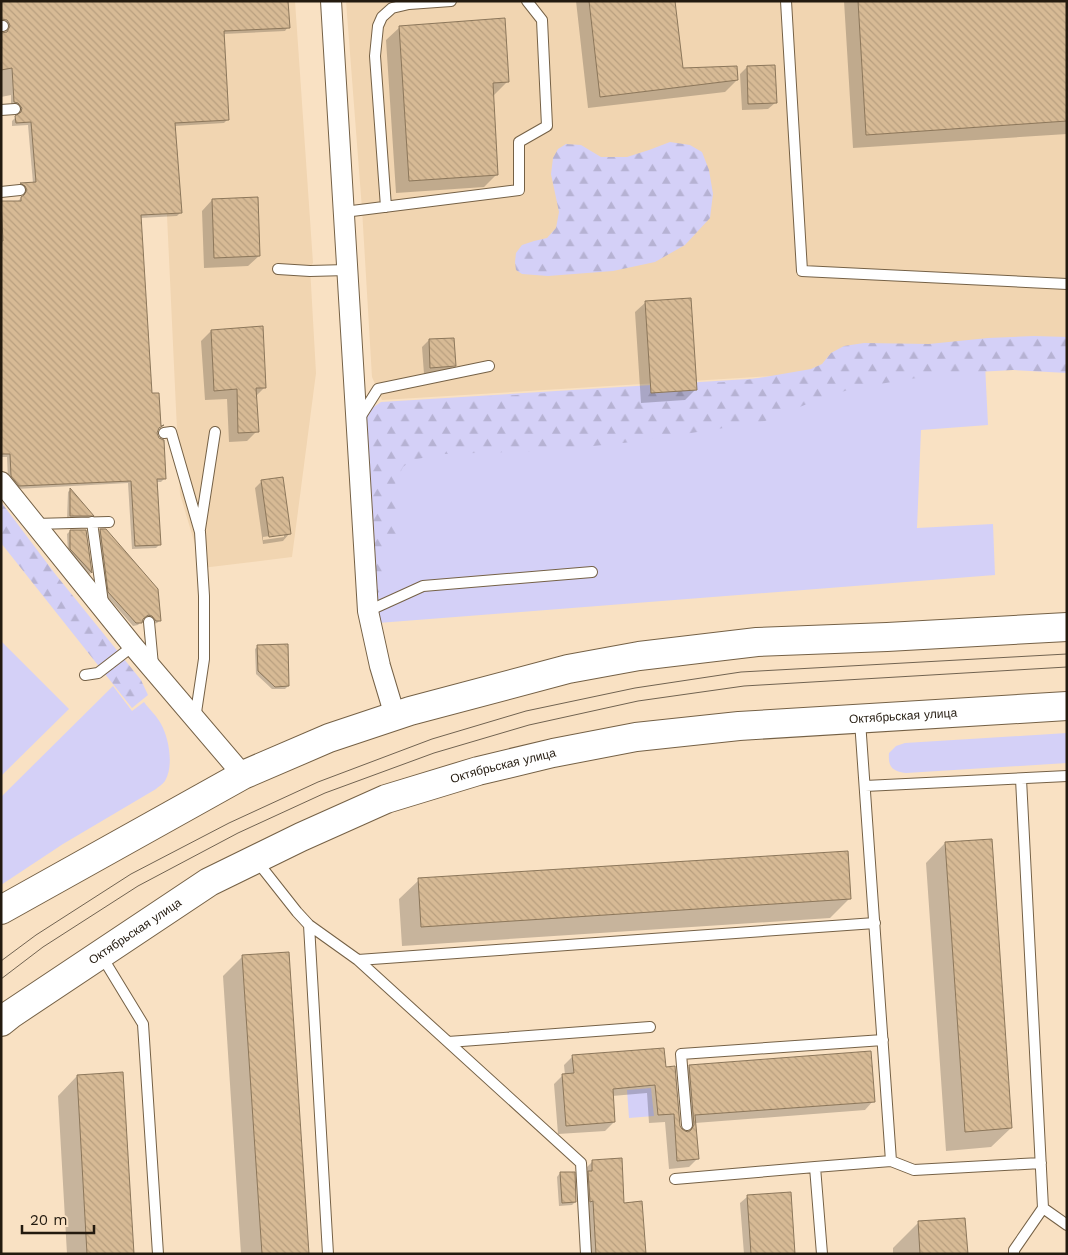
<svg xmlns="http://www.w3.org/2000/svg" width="1068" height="1255" font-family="'Work Sans',sans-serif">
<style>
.built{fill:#f1d5b1}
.grass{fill:#d4d0f7}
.forest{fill:url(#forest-firs)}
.shadow{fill:#0003;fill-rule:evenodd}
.building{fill:url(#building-back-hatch);stroke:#8c775b}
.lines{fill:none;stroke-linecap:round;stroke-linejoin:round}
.lane-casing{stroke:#756146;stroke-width:12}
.street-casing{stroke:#756146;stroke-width:22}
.primary-casing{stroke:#756146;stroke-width:30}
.lane{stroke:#fff;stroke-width:10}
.street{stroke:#fff;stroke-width:20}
.primary{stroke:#fff;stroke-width:28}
.tram{stroke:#716351;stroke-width:1}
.labels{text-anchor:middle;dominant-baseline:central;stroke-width:4.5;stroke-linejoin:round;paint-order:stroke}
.street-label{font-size:12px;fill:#231a0f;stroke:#f9e1c3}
</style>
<defs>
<pattern id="forest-firs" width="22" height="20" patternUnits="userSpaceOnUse" patternTransform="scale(1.25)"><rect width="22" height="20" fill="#d4d0f7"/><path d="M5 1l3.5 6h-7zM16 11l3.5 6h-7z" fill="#b6b2d3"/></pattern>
<pattern id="building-back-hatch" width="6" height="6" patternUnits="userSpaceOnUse" patternTransform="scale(1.25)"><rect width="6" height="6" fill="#d7ba95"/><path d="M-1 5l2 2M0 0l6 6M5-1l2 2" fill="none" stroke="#b89f7f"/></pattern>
</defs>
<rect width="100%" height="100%" fill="#f9e1c3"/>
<path class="built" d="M157,1H295L313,263L310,267L316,373L292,557L202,568L180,494Z
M346,1H1067V358L382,400L372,377L362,209Z"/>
<path class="grass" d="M985,364L988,425L921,430L917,528L993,524L995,575L378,623L361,432L368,411L381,402Z
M1,641L69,709L1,776Z
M113,686L132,711L144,702C149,709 157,716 161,724C169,738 174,766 165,781C163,784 158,787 156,789L63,844L1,885V797Z
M1067,733V763L906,773C892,771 888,767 889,753L896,746L905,743Z
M651,1088L654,1116L629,1118L627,1090Z"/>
<path class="forest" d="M670,142L690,145L702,152L709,170L713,194L710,218L685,245L655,262L613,271L548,276L522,274L516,270L515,262L516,253L522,245L534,241L547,238L556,228L559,212L551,174L553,158L558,149L566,144L581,145L601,157H627L649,150Z
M1034,336L1067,337V373L1013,370L959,373L909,379L851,389L817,400L765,421L730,427L632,442L545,451L443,454L412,460L403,467L397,479L393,491L394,499L399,513L400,522L398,531L385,556L382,584L381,590L376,595L365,421L373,412L390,403L741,381L811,369L822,364L831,353L844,346L864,343L929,344L988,338Z
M1,502L56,575L141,680L148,695L132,708L1,543Z"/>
<path class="shadow" d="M1,1L288,27L285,31L223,34L228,119L224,123L174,126L181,212L177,216L140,218L150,394L160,427H161L157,430L156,434L165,478L161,482H156L159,545L156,548L132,549L128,483L16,489L8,480L7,457H1V203L17,202L22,197L24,194L22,189L18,187L20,184L33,183L28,125L12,126V121L17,116L19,113L17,108L11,106V95L1,97V34L6,33L7,30L3,23H1Z
M576,1H674L682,69L737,80L725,92L588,108Z
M844,1H1067V134L853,148Z
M400,27L508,81L494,95H492L497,174L484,187L396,193L386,40Z
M747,67L775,103L768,109L742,110L740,74Z
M212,200L259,256L248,266L204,268L202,211Z
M646,302L695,390L685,400L641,403L635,312Z
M211,331L265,387L255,397L257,431L247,441L229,442L227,399L205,400L201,341Z
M429,340L454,365L448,372L424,374L422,347Z
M262,481L289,534L283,541L263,544L255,488ZM284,534V537L263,540V537Z
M70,490L92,515L90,518L67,519L68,492Z
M100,530L160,620L157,623L153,624L149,619L144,618L138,625L133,626L106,595L97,533Z
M70,531H85L91,573L88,575L68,552L67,534Z
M258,646L288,686L285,689H272L256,674L255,649Z
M945,843L1011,1128L991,1147L946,1151L926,863Z
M419,880L850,898L830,918L402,946L399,899Z
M243,956L308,1254H241L223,976Z
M573,1056L664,1068L679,1126L681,1130L685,1132L681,1075L689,1066L873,1101L865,1110L695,1123L698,1158L689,1167L669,1169L665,1122L649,1123L647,1093L612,1096L614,1122L605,1131L558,1134L554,1084L563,1075H565L564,1065Z
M77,1076L132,1254H67L58,1096Z
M592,1162L623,1204L644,1254H590L586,1168Z
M560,1173H573L575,1202L572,1205L559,1206L557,1177Z
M747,1197L794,1254H744L740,1203Z
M918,1223L967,1254H893V1248Z"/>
<path class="building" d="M1,1H288L290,28L224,31L229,120L175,123L182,213L141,215L152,393H159L161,426L164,425L159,428L157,433L159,438L164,440L166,479H157L161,545L135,546L131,481L19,486L11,476L10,454H1V241H3L1,201H21V197L24,195L27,190L25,186L20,183L36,182L31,122L16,123L15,116L21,112L22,108L18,103L14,102L12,68L1,70V33L7,32L10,26L9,23L7,20L1,19Z
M589,1H675L683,68L737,66L738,80L600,97Z
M858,1H1067V121L866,135Z
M505,18L509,82L493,83L498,175L409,181L399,26Z
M775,65L777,103L748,104L747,66Z
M258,197L260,256L214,258L212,199Z
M691,298L697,390L651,393L645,301Z
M263,326L266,388H256L259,432L238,433L237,389L214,391L211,330Z
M454,338L456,366L430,368L429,339Z
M283,477L291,534L269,537L261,480Z
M70,488L94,516H70Z
M100,529H106L158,589L161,621H156L152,616L148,615L143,619L142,623H136L108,592Z
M70,530H86L92,573L70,549Z
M288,644L289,686L275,687L258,671L257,645Z
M992,839L1012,1128L965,1132L945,842Z
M848,851L851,899L421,927L418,878Z
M289,952L309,1254H262L242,955Z
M664,1048L666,1067L675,1066L680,1126L682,1129L685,1131L688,1132L691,1130L694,1125L689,1065L871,1051L875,1102L695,1115L699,1159L677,1161L674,1114L658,1115L655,1085L613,1089L615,1122L566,1126L562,1074L574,1073L572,1055Z
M123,1072L134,1254H87L77,1075Z
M622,1158L624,1203L642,1201L646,1254H596L593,1201L590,1202L588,1171H592V1160Z
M560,1172H575L576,1202L562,1203Z
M791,1192L795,1254H751L747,1195Z
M965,1218L968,1254H920L918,1221Z"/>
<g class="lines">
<defs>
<path id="lane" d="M786,1L802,271L1067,284
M1,26H3
M1,110L15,109
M1,192L20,190
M386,207L375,56L378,26L382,17L392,8L409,4L451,1
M344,212L519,190V142L547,126L542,20L527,1
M278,269L310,271L347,270
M359,419L378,389L489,366
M164,433L171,432L200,532L204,596V659L195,719
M92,522L103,603
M35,524L109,522
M200,529L215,432
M368,611L423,586L592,572
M149,622L153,665
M85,675L98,673L133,646
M865,786L1067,776
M256,860L297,912L309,925L358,960L581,1163L586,1254
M309,925L328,1254
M101,955L143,1024L158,1254
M358,960L875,923
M448,1042L650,1027
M687,1125L681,1054L883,1040
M891,1161L914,1170L1041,1163
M675,1179L815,1167
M1043,1208L1067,1225
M822,1254L815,1167L891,1161L860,721
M1014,1254V1250L1043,1208L1021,779"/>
<path id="street" d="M331,1L368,611L380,666L395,716
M1,482L133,646L243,775"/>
<g id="primary">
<path d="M1,910L243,775L329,738L410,711L568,669L639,656L757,642L887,637L1067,627"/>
<path id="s1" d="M1,1022L11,1014L209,882L301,837L386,799L478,771L553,753L636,737L739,726L1067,706"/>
</g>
</defs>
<use href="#lane" class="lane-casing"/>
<use href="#street" class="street-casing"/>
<use href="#primary" class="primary-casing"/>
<use href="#lane" class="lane"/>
<use href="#street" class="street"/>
<use href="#primary" class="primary"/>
<path class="tram" d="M1,961L36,935L131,874L229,823L318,782L432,739L526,711L635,688L741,672L1067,654
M1,979L43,947L138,886L238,833L325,793L434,753L529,725L638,701L744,686L1067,667"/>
</g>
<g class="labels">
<g class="street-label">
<text stroke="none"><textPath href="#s1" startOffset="972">Октябрьская улица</textPath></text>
<text stroke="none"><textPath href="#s1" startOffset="568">Октябрьская улица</textPath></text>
<text stroke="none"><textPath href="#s1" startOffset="162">Октябрьская улица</textPath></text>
</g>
</g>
<rect width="1068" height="1255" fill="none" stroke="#231a0f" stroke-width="5"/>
<path d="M22 1225v8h72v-8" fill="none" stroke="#231a0f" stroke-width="2.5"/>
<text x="30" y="1225" font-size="15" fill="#231a0f" stroke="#f9e1c3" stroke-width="4" paint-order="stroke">20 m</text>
</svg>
